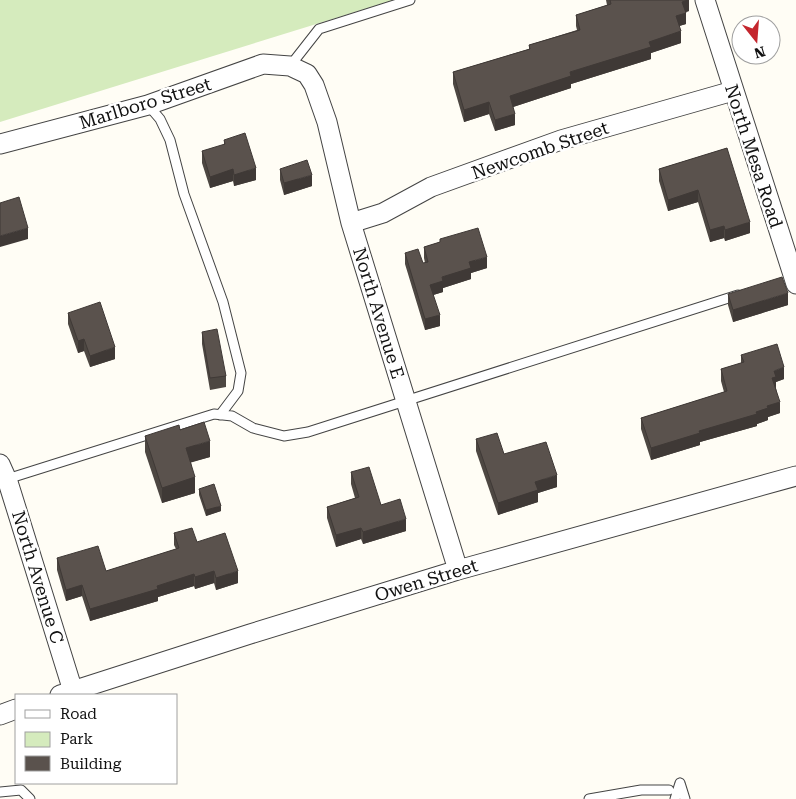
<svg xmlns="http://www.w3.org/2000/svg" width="796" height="799" font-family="'Roboto Serif',serif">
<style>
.green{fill:#d5ebbd}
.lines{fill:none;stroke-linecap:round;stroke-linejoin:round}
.lane-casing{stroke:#444;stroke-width:11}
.street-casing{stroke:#444;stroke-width:21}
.lane{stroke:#fff;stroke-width:9}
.street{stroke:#fff;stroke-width:19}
.wall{fill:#4d4742}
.shaded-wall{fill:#3f3936}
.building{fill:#5a524d;stroke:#3f3936}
.labels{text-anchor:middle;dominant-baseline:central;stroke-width:5;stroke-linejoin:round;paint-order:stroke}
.street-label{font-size:18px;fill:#111;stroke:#fff}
</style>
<rect width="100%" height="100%" fill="#fffdf5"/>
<path class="green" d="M0,0H394L0,122Z"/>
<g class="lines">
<defs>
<path id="lane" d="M290,66L319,29L410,0
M148,105L160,119L170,140L184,194L223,302L241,373L238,391L220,415
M7,479L214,414L232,416L253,428L284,436L308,432L738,295
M680,783L685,799
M0,792L21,790L30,799
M589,799L641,790H669
M675,799L680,783"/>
<path id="street" d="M705,0L796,284
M0,144L148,105L263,64L290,66L307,74L314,85L327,122L351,223L458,570
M351,223L383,213L431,187L561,140L733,91
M0,464L8,482L73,691
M60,695L250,634L458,570L796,476
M0,715L16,709"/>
</defs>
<use href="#lane" class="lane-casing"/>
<use href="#street" class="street-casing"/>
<use href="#lane" class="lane"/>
<use href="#street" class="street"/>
</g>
<path class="wall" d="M606,0H689V11L686,12V24L679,26L681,43L651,53V59L571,84V88L513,107L515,125L495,131L489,114L464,122L453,84V72L529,49V45L577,30L576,26V15L607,5Z
M224,140L256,180L234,186L233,181L210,188L202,163V151L224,145Z
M727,148L750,233L725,241L724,238L710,242L698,202L668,211L659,181V169Z
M280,169L312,186L284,195L280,180Z
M440,239L487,268L471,273V279L443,288V292L433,295L440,326L425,330L405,264V253L423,263H425L424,258V247L440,242Z
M728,294L788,305L733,322L728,305Z
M68,313L115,359L90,367L84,351L78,353L68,324Z
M202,332L226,376V387L210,390L202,344Z
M741,355L784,379L776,382V388L780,413L768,417V420L757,424V426L700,442V445L651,460L641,429V418L724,392L721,381V369L741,363Z
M180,430L210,457L191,462L195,493L162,503L145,452V436Z
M476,439L504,454L557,487L538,493V502L498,515L476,451Z
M351,472L381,505L406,531L363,544L361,539L336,547L327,518V507L355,498L351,484Z
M199,489L221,511L206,516L199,495Z
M174,533L197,542L238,583L216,590L214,583L195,589L194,586L158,597V601L90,621L82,596L66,601L57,570V558L106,571L176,549L174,545Z"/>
<path class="shaded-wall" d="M688,0H689V11L682,13V2Z
M686,13V24L676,27V16Z
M681,31V43L651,53V59L571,84V88L510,108V96L649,42Z
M489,102V114L464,122V110Z
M515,114V125L495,131V120Z
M256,168V180L234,186V175Z
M233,169V181L210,188V177Z
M312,175V186L284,195V183Z
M698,190V202L668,211V200Z
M750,222V233L725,241V230Z
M724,226V238L710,242V230Z
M28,228V239L0,247V236Z
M487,257V268L471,273V279L443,288V292L430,296V285L469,262Z
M788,293V305L733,322V310Z
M440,315V326L425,330V319Z
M84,339V351L78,353V341Z
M115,347V359L90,367V356Z
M784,367V379L776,382V388L772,378L774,371Z
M780,402V413L768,417V420L757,424V426L700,442V445L651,460V448L699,431L756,412L767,406Z
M210,441V457L186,464V448Z
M557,475V487L538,493V502L498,515V503L535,482Z
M195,477V493L162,503V488Z
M221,506V511L206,516V510Z
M406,519V531L363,544V532Z
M361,528V539L336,547V535Z
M214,571V583L195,589V577Z
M238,571V583L216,590V578Z
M194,574V586L158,597V601L90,621V609L157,586Z
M82,585V596L66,601V590Z"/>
<path class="building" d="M610,0H688L682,2L686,13L676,16L681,31L649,42L651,47L570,72L571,76L510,96L515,114L495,120L489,102L464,110L453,72L530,49L529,45L580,30L576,15L611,4Z
M245,133L256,168L234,175L233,169L210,177L202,151L225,144L224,140Z
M727,148L750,222L725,230L724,226L710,230L698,190L668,200L659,169Z
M307,160L312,175L284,183L280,169Z
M19,197L28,228L0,236V203Z
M478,228L487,257L469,262L471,268L442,277L443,281L430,285L440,315L425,319L405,253L418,249L423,263L428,262L424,247L440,242V239Z
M782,277L788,293L733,310L728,294Z
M100,302L115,347L90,356L84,339L78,341L68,313Z
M217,329L226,376L210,378L202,332Z
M777,344L784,367L774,371L776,377L772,378L780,402L767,406L768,408L756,412L757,414L699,431L700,433L651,448L641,418L727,391L721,369L744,362L741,355Z
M204,422L210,441L186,448L195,477L162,488L145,436L179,425L180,430Z
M497,433L504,454L546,442L557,475L535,482L538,490L498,503L476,439Z
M369,467L381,505L400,499L406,519L363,532L361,528L336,535L327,507L359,497L351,472Z
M214,484L221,506L206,510L199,489Z
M192,528L197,542L225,533L238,571L216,578L214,571L195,577L194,574L157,586L158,589L90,609L82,585L66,590L57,558L98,546L106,571L179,548L174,533Z"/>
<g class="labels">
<g class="street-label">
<text transform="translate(145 103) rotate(-17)">Marlboro Street</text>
<text transform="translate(540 150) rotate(-19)">Newcomb Street</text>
<text transform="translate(754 156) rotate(72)">North Mesa Road</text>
<text transform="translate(379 313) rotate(73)">North Avenue E</text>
<text transform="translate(38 577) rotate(73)">North Avenue C</text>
<text transform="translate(426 580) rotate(-17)">Owen Street</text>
</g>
</g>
<rect x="15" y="694" width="162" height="90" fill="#ffffff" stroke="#a0a0a0"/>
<rect x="25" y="710" width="25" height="8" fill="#ffffff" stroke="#a0a0a0"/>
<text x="60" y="719" font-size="15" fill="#111111">Road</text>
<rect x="25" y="732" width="25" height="15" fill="#d5ebbd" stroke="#a0a0a0"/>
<text x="60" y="744" font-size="15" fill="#111111">Park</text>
<rect x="25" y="756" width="25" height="15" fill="#5a524d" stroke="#a0a0a0"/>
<text x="60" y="769" font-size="15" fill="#111111">Building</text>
<g transform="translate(756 40) rotate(163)"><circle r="24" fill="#ffffff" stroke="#a0a0a0"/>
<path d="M0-4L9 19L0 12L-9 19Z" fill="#c4262e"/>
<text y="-8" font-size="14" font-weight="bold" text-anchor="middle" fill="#111111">N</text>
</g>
</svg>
